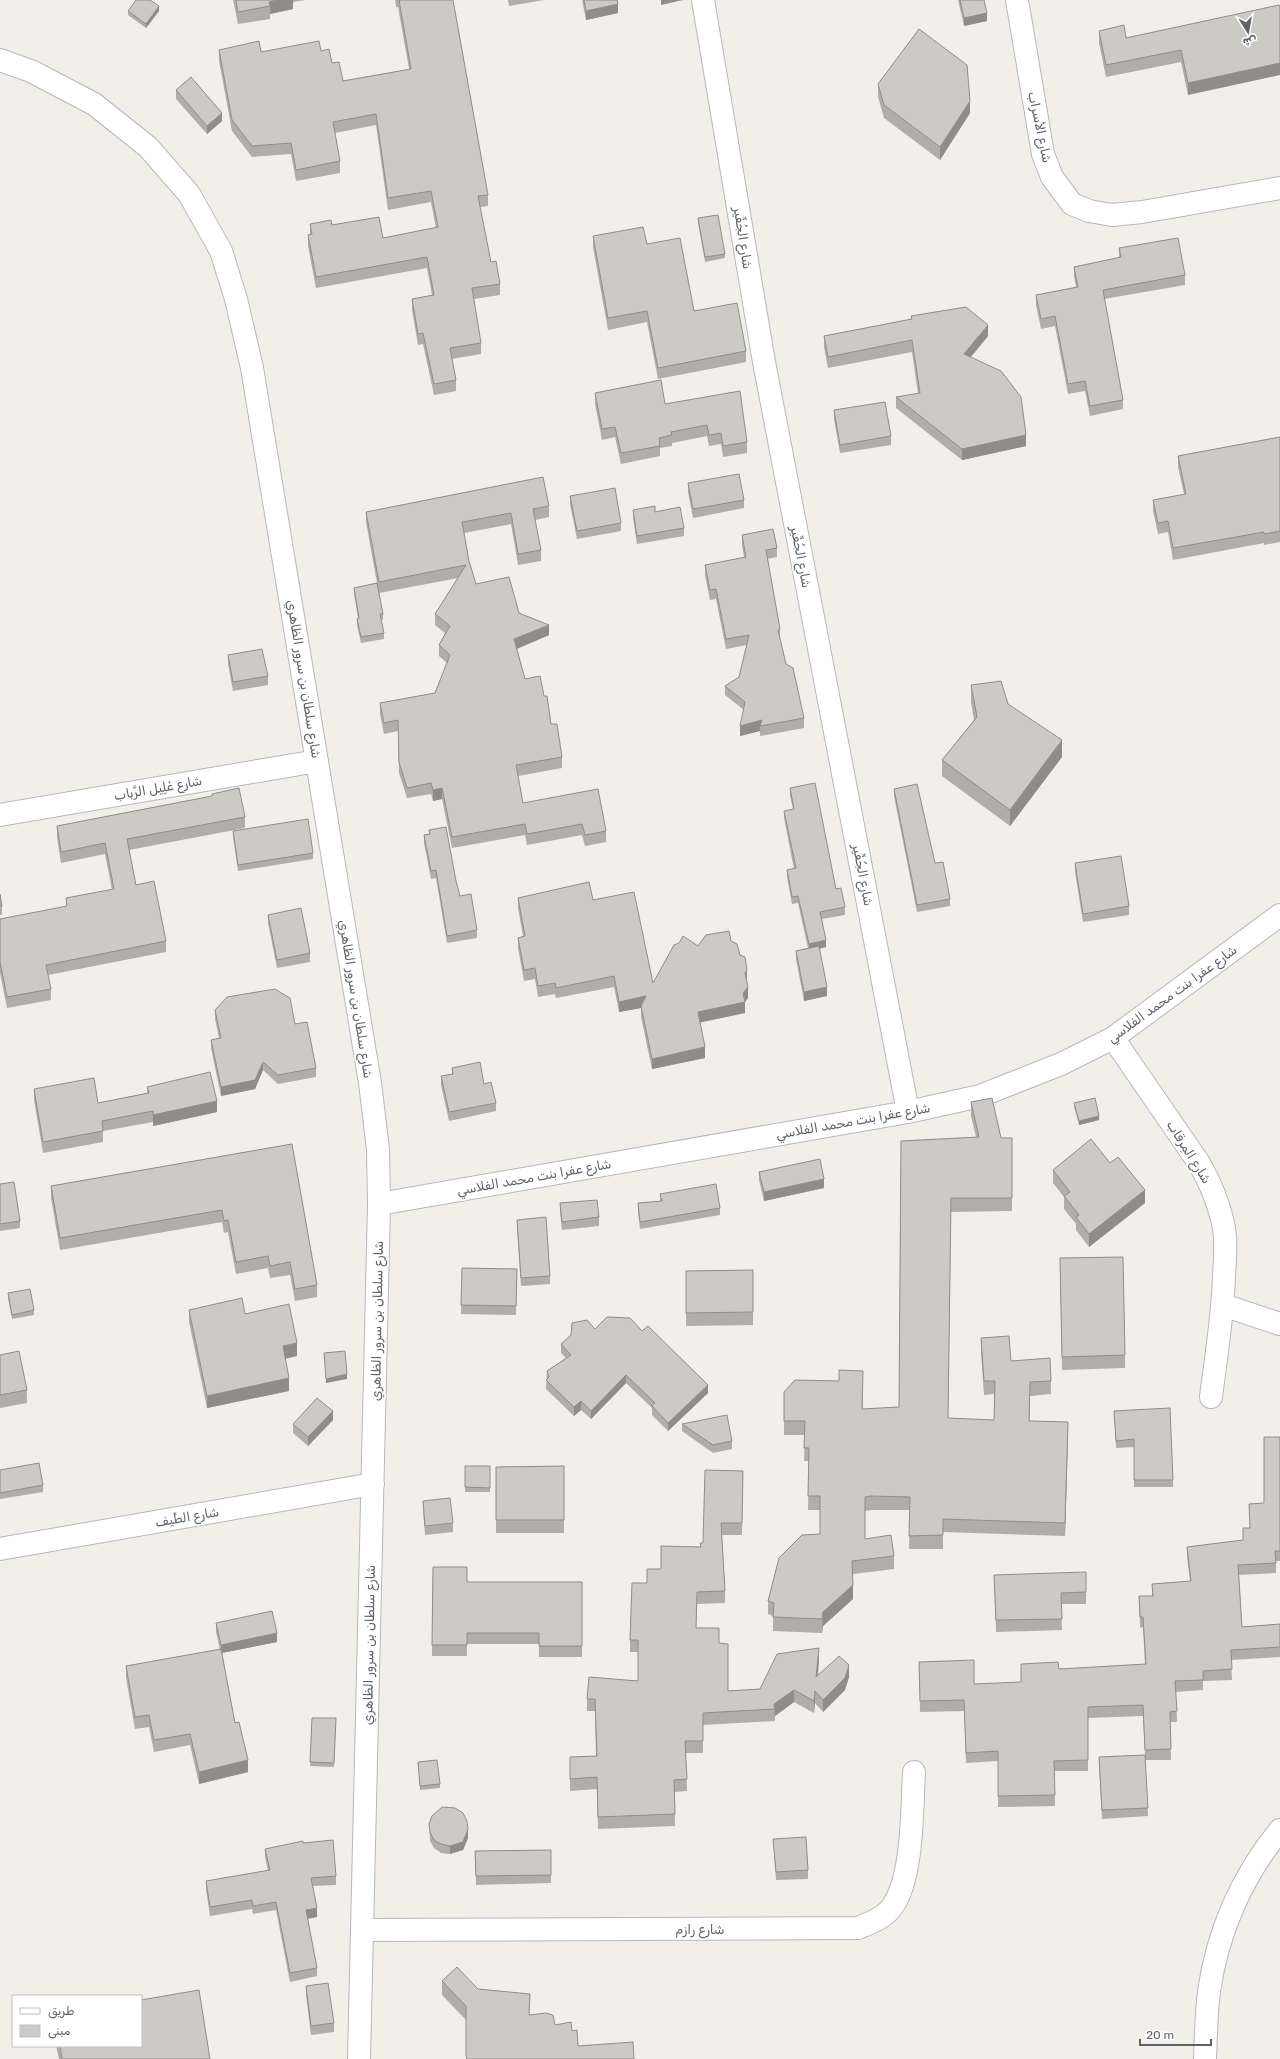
<svg xmlns="http://www.w3.org/2000/svg" width="1280" height="2059" font-family="Rubik,'Noto Sans Arabic',sans-serif">
<style>
.lines{fill:none;stroke-linecap:round;stroke-linejoin:round}
.minor-casing{stroke:#b5b8bc;stroke-width:24}
.minor{stroke:#fff;stroke-width:22}
.wall{fill:#afaea9}
.shaded-wall{fill:#8f8d8a}
.building{fill:#cccac5;stroke:#8f8d8a}
.labels{text-anchor:middle;dominant-baseline:central;stroke-width:3.5;stroke-linejoin:round;paint-order:stroke}
.street-label{font-size:13px;fill:#5f6368;stroke:#fff}
</style>
<rect width="100%" height="100%" fill="#f1efe8"/>
<g class="lines">
<defs>
<path id="minor" d="M703,0L764,362L908,1112
M1017,0L1043,154L1052,177L1072,204L1089,211L1112,215L1142,212L1280,188
M0,60L31,71L94,104L148,147L189,194L221,251L236,299L252,368L370,1083L378,1149L379,1204L359,2059
M0,815L317,761
M1113,1038L1199,1163C1210,1182 1218,1201 1223,1223C1227,1240 1225,1258 1224,1275C1223,1316 1216,1356 1211,1397
M379,1204L908,1112L980,1096L1061,1064L1113,1038L1280,915
M1223,1305L1280,1324
M0,1549L373,1484
M362,1930L858,1928C870,1923 884,1918 892,1907C913,1879 912,1809 914,1772
M1205,2059C1206,2037 1206,2014 1209,1992C1217,1933 1242,1876 1280,1830"/>
</defs>
<use href="#minor" class="minor-casing"/>
<use href="#minor" class="minor"/>
</g>
<path class="wall" d="M233,0H306L293,2V9L270,14V19L238,24Z
M395,0H453L488,195V206L480,207L491,262L500,284V295L474,299L481,343V354L452,359L456,380V391L434,395L423,344L418,345L412,310V299L432,295L427,268L316,288L308,246V235L310,234V224L332,225L383,238L436,228L431,202L388,210L376,125L335,133L340,161V173L296,181L291,154L252,157L232,131L219,61V50L261,52L321,51L332,63L343,81L409,69L398,7H396Z
M508,0H544L509,6Z
M582,0H617L618,13L586,20Z
M958,0H984L987,21L964,26Z
M1280,7L1188,95L1181,62L1106,77L1099,43V31L1126,38Z
M128,11H159L146,28L128,15Z
M878,84L970,113L940,160L884,118L878,97Z
M176,90L222,121L207,134L176,99Z
M698,218L725,254V258L705,262L698,223Z
M593,236L647,244L694,311L746,351V362L658,379L647,322L608,330L593,247Z
M1119,248L1185,275V285L1104,299L1123,400V409L1090,416L1085,391L1068,394L1055,326L1041,329L1036,305V295L1076,287L1074,276V267L1119,258Z
M911,316L988,336L971,357L1026,446L962,460L896,408V397L918,394L912,352L828,368L824,347V336L911,319Z
M595,393L665,404L747,442V453L723,457L721,444L709,446L707,436L672,443V446L660,448V456L621,464L615,437L602,440L595,404Z
M834,410L891,436V445L840,453L834,419Z
M1280,437V542L1264,545V543L1173,560L1168,532L1158,534L1153,511V500L1184,494L1178,467V456Z
M688,483L744,500V508L693,518L688,492Z
M570,496L621,523V531L577,539L570,504Z
M549,506V517L535,520L541,550V561L518,565L511,524L464,533L469,561L476,584L519,613L549,635L517,649L525,679L544,696L551,724L562,757V768L518,776L523,803L606,831V842L585,846L582,835L527,845L525,835L452,848L442,799L433,801L431,794L407,798L399,773L398,731L384,734L380,714V703L435,693L447,663L439,656V645L445,633L435,625V614L458,578L379,593L383,614V620H381L384,633V639L361,643L357,625V619L358,618L354,594V588L377,583L366,522V512Z
M633,510L655,512L684,528V536L637,544L633,518Z
M742,535L777,548V557L767,559L780,629V639L786,664L804,718V728L760,736V731L740,736L744,710L725,695V686L739,677L747,645L726,649L716,599L710,600L705,575V565L744,557L742,545Z
M228,655L268,676V685L233,691L228,664Z
M971,685L1008,704L1062,757L1010,826L942,776V760L974,720L971,702Z
M790,788L845,907V915L822,919L826,947L819,949L827,996L804,1001L796,959V951L808,948L798,903L792,904L787,877V870L794,869L784,818V811L793,809L790,796Z
M894,789L935,863L950,899V906L917,912L894,796Z
M212,794L245,817V828L129,850L136,885L166,941V952L48,975L51,989V1000L7,1008L0,973V919L66,907V898L112,890L105,854L61,863L57,837V826L212,796Z
M429,830L456,881L460,896L477,930V938L447,943L436,878L431,879L424,843V835L429,834Z
M233,831L313,853V859L238,871L233,837Z
M1075,863L1129,906V915L1083,922L1075,872Z
M0,894L2,906V915H0Z
M518,898L593,900L653,983L698,946L731,941L747,981L748,998L745,1001V1013L700,1022L705,1058L652,1069L641,1017V1008L619,1012L614,987L556,998L555,994L538,997L535,979L524,981L518,948V938L523,936L518,908Z
M268,915L310,953V962L277,968L268,923Z
M215,1010L295,1024L316,1068V1077L278,1084L263,1070L255,1089L221,1096L211,1048V1040L219,1038L215,1019Z
M452,1068L484,1084L496,1103V1111L449,1121L441,1085V1076L452,1074Z
M147,1087L217,1112L153,1126V1122L103,1131V1142L43,1153L34,1100V1089L98,1103L147,1093Z
M971,1102L1001,1138H1012V1211L951,1212L948,1418L994,1420V1394L984,1395L981,1352V1338L1011,1361L1051,1381V1394L1030,1396L1029,1421L1068,1435L1065,1536L943,1532V1549H909L910,1510H871L865,1511V1539L894,1556V1569L853,1574V1599L823,1626L822,1633L773,1631V1616L768,1614V1601L820,1534V1510H808L809,1461H804L805,1435H784V1392L863,1384V1409L899,1407L901,1141L976,1137L971,1116Z
M1074,1103L1099,1120L1079,1125L1074,1107Z
M292,1144L317,1285V1297L295,1301L290,1275L270,1278L268,1268L236,1274L228,1232L224,1233L222,1222L60,1250L51,1198V1186Z
M1110,1163L1145,1203L1089,1247L1076,1230V1224L1064,1209V1197L1053,1183V1170Z
M759,1172L824,1188L764,1201L759,1180Z
M0,1184L20,1221V1228L0,1231Z
M660,1194L720,1208V1215L640,1229L638,1211V1203L660,1201Z
M560,1203L599,1217V1226L562,1230L560,1212Z
M517,1220L550,1276V1284L521,1286L517,1228Z
M462,1268L517,1269L516,1315L461,1314Z
M753,1270V1325L686,1326V1271Z
M1060,1271L1125,1355V1368L1062,1370Z
M8,1293L34,1310V1315L12,1319L8,1298Z
M189,1310L245,1314L297,1356L285,1359L289,1391L207,1408L189,1322Z
M595,1329L642,1331L708,1393L668,1431L652,1415V1408L626,1383L591,1419L581,1410L574,1416L546,1389L547,1371L566,1358L561,1353V1344Z
M0,1355L27,1390V1403L0,1408Z
M1114,1411L1173,1480V1487H1134V1447L1116,1448Z
M333,1420L308,1446L293,1433V1424Z
M682,1424L732,1441V1449L713,1453L682,1431Z
M1280,1437V1561H1276V1573L1239,1575L1242,1627L1280,1624V1657L1231,1660L1232,1680L1203,1681V1690L1176,1692L1177,1722H1170L1171,1760H1145L1148,1816L1102,1819L1099,1766V1757L1145,1755L1143,1716L1088,1718V1771H1054L1055,1806L998,1807V1761L966,1763L964,1711L920,1712L919,1662L974,1684L1021,1682V1664L1059,1669L1145,1664L1143,1627L1140,1628L1139,1596H1152V1584L1190,1581L1187,1557V1547L1243,1540V1528H1250L1249,1504L1264,1503Z
M465,1466H490V1492H465Z
M564,1466V1533H496V1467Z
M0,1470L43,1485V1492L0,1499Z
M743,1471L742,1535H722L725,1591V1603L697,1604L696,1628L719,1643L728,1691L760,1689L819,1660L818,1676L849,1677L845,1690L823,1712L815,1703L814,1713L794,1702L775,1716V1721L703,1725V1753H686L687,1791L675,1792V1826L598,1829L597,1789L570,1791V1757L596,1756L595,1711H587V1699L638,1681V1652H630V1640L647,1583L661,1569L700,1547L703,1543Z
M423,1501L453,1523V1532L425,1535L423,1510Z
M433,1567L467,1582H582V1657H539V1644H467V1656H432Z
M994,1575L1086,1592V1604H1061L1062,1630L996,1632Z
M216,1623L277,1642L222,1653L235,1723L248,1772L199,1784L190,1745L154,1752L149,1727L135,1729L126,1678V1666L220,1650L216,1632Z
M312,1718H336L334,1767L310,1766Z
M418,1762L440,1784V1788L420,1790Z
M429,1824L468,1838L463,1850L450,1854L441,1853L434,1848L430,1841Z
M773,1839L808,1870V1879L776,1880Z
M303,1843L336,1876V1885L313,1886L317,1917L307,1919L317,1968V1976L290,1982L276,1910L253,1914L252,1909L210,1916L206,1889V1881L268,1871L265,1857V1849Z
M551,1850V1883L476,1885L475,1851Z
M442,1981L478,1989L529,2015L555,2025L572,2031L578,2046L634,2059H466V2020L442,1995Z
M306,1986L334,2023V2032L311,2035L306,1995Z
M56,2046H141L210,2059H59Z"/>
<path class="shaded-wall" d="M277,0H293V9L270,14V6L269,2Z
M661,0H683L661,5Z
M618,4V13L586,20V11Z
M159,6V11L146,28V24Z
M987,13V21L964,26V18Z
M1280,63V75L1188,95V83Z
M970,101V113L940,160V147Z
M222,113V121L207,134V126Z
M988,325V336L964,365V354Z
M1026,435V446L962,460V449Z
M549,625V635L514,650V639Z
M762,720L760,726V731L740,736V726Z
M1062,740V757L1010,826V810Z
M442,788V799L433,801V790Z
M826,940V947L809,951V944Z
M747,970V981L745,984V973Z
M748,987V998L745,1002V1013L698,1023V1012L743,993Z
M827,987V996L804,1001V992Z
M646,996L641,1006V1008L619,1012V1002Z
M705,1047V1058L652,1069V1059Z
M263,1062V1070L255,1089L221,1096V1087Z
M217,1101V1112L153,1126V1115Z
M1099,1116V1120L1079,1125V1121Z
M824,1179V1188L764,1201V1192Z
M1145,1190V1203L1089,1247V1234Z
M297,1343V1356L283,1359V1346Z
M347,1374V1379L326,1383V1379Z
M626,1375V1383L591,1419V1411Z
M289,1378V1391L207,1408V1396Z
M1030,1382V1396L1029,1434V1421Z
M708,1385V1393L668,1431V1423Z
M581,1401V1410L574,1416V1407Z
M333,1411V1420L308,1446V1437Z
M1068,1422V1435L1065,1536V1523Z
M853,1585V1599L823,1626L822,1633L823,1612Z
M277,1633V1642L221,1653V1645Z
M819,1648V1660L816,1689V1677Z
M849,1665V1677L845,1690L823,1712V1700Z
M794,1690V1702L775,1716L774,1704Z
M815,1691V1703L814,1713V1701Z
M248,1760V1772L199,1784V1772Z
M468,1829V1838L463,1850L450,1854V1846Z
M317,1908V1917L306,1919V1910Z"/>
<path class="building" d="M136,0H150L159,6L146,24L128,11Z
M236,0H277L269,2L270,6L238,12Z
M399,0H453L488,195L478,196L491,262L496,261L500,284L472,288L481,343L450,348L456,380L434,384L423,333L418,334L412,299L434,295L427,257L316,277L308,235L312,234L310,224L331,220L332,225L379,217L383,238L438,227L431,191L388,198L376,114L333,122L340,161L296,170L291,143L252,146L232,120L219,50L259,41L261,52L319,41L321,51L329,49L332,63L339,62L343,81L411,69Z
M584,0H617L618,4L586,11Z
M960,0H984L987,13L964,18Z
M1279,5L1280,7V63L1188,83L1181,50L1106,65L1099,31L1124,25L1126,38Z
M919,29L967,65L970,101L940,147L884,105L878,84Z
M191,77L222,113L207,126L176,90Z
M718,215L725,254L705,257L698,218Z
M643,227L647,244L680,238L694,311L737,303L746,351L658,368L647,311L608,318L593,236Z
M1178,238L1185,275L1103,290L1123,400L1090,406L1085,381L1068,384L1055,316L1041,319L1036,295L1078,287L1074,267L1121,257L1119,248Z
M966,307L988,325L964,354L1001,371L1021,397L1026,435L962,449L896,397L920,393L912,340L828,357L824,336L912,319L911,316Z
M661,380L665,404L740,391L747,442L723,446L721,433L709,435L707,425L671,432L672,435L659,438L660,446L621,453L615,427L602,429L595,393Z
M885,402L891,436L840,445L834,410Z
M1280,437V531L1264,534V532L1173,548L1168,521L1158,523L1153,500L1186,494L1178,456Z
M739,474L744,500L693,509L688,483Z
M543,477L549,506L533,509L541,550L518,554L511,513L462,522L469,561L476,584L509,577L519,613L549,625L514,639L525,679L540,676L544,696H547L551,724H557L562,757L516,765L523,803L598,789L606,831L585,835L582,824L527,834L525,824L452,837L442,788L433,790L431,783L407,788L399,762L398,720L384,723L380,703L435,693L450,655L439,645L450,626L435,614L466,565L379,582L366,512Z
M615,488L621,523L577,531L570,496Z
M655,506V512L680,507L684,528L637,536L633,510Z
M773,529L777,548L766,550L780,629L778,630L786,664L793,668L804,718L760,726L762,720L740,726L745,702L725,686L739,677L749,635L726,639L716,589L710,590L705,565L746,557L742,535Z
M377,583L383,614H380L384,633L361,637L357,619L359,618L354,588Z
M262,649L268,676L233,682L228,655Z
M1001,681L1008,704L1062,740L1010,810L942,760L977,717L971,685Z
M815,783L836,889L841,888L845,907L820,912L826,940L809,944L798,896L792,897L787,870L796,868L784,811L794,809L790,788Z
M917,784L935,863L943,862L950,899L917,905L894,789Z
M239,788L245,817L127,839L136,885L154,881L166,941L46,965L51,989L7,997L0,962V919L67,906L66,898L114,889L105,843L61,852L57,826L212,796V794Z
M308,819L313,853L238,865L233,831Z
M446,827L456,881L460,896L471,894L477,930L447,936L436,870L431,871L424,835L430,834L429,830Z
M1121,856L1129,906L1083,914L1075,863Z
M589,882L593,900L634,892L653,983L674,945L679,943L683,936L698,946L706,935L729,931L731,941L737,944L740,955L745,957L747,970L745,973L748,987L743,993L745,1002L698,1012L705,1047L652,1059L641,1006L646,996L619,1002L614,976L556,988L555,983L538,986L535,968L524,970L518,938L525,936L518,898Z
M0,894L2,906H0Z
M301,908L310,953L277,960L268,915Z
M819,946L827,987L804,992L796,951Z
M275,989L290,998L295,1024L307,1022L316,1068L278,1075L263,1062L255,1080L221,1087L211,1040L221,1038L215,1010L227,997Z
M480,1062L484,1084L491,1082L496,1103L449,1112L441,1076L453,1074L452,1068Z
M210,1072L217,1101L153,1115V1111L102,1121L103,1131L43,1142L34,1089L94,1078L98,1103L149,1093L147,1087Z
M992,1098L1001,1138H1012V1198H951L948,1418L994,1420L995,1381H984L981,1338L1009,1336L1011,1361L1050,1358L1051,1381L1030,1382L1029,1421L1068,1422L1065,1523L943,1519V1535L909,1536L910,1497L871,1496L865,1497V1539L891,1535L894,1556L852,1561L853,1585L823,1612L822,1619L773,1617L774,1603L768,1601L779,1558L802,1535L820,1534V1496H808L809,1448H804L805,1421H784V1392L795,1380L839,1381V1370L863,1371L862,1409L899,1407L901,1141L979,1137L971,1102Z
M1095,1098L1099,1116L1079,1121L1074,1103Z
M1091,1139L1110,1163L1118,1157L1145,1190L1089,1234L1076,1217L1079,1215L1064,1196L1070,1192L1053,1170Z
M292,1144L317,1285L295,1289L290,1262L270,1266L268,1256L236,1262L228,1220L224,1221L222,1210L60,1238L51,1186Z
M820,1159L824,1179L764,1192L759,1172Z
M14,1182L20,1221L0,1224V1184Z
M716,1184L720,1208L640,1222L638,1203L662,1201L660,1194Z
M597,1200L599,1217L562,1222L560,1203Z
M546,1217L550,1276L521,1278L517,1220Z
M1123,1257L1125,1355L1062,1357L1060,1258Z
M462,1268L517,1269L516,1306L461,1305Z
M753,1270V1312L686,1313V1271Z
M30,1289L34,1310L12,1315L8,1293Z
M242,1298L245,1314L289,1304L297,1343L283,1346L289,1378L207,1396L189,1310Z
M607,1317L630,1318L642,1331L648,1326L708,1385L668,1423L652,1406L655,1403L626,1375L591,1411L581,1401L574,1407L546,1380L549,1377L547,1371L571,1355L561,1344L571,1335L572,1323L587,1320L595,1329Z
M19,1351L27,1390L0,1395V1355Z
M345,1351L347,1374L326,1379L324,1353Z
M317,1398L333,1411L308,1437L293,1424Z
M1170,1408L1173,1480H1134V1439L1116,1441L1114,1411Z
M727,1415L732,1441L713,1445L682,1424Z
M1264,1437H1280V1551H1275L1276,1563L1238,1565L1242,1627L1280,1624V1647L1231,1650L1232,1669L1203,1671V1680L1175,1681L1177,1711L1170,1712L1171,1749L1145,1750L1143,1705L1088,1707V1760L1054,1761L1055,1795L998,1796V1751L966,1753L964,1700L920,1701L919,1662L974,1660V1684L1021,1682V1664L1058,1662L1059,1669L1146,1664L1143,1617H1140L1139,1596H1153L1152,1584L1191,1581L1187,1547L1243,1540V1528H1250L1249,1504L1264,1503Z
M39,1463L43,1485L0,1493V1470Z
M465,1466H490V1488L465,1487Z
M564,1466V1520H496V1467Z
M705,1470L743,1471L742,1523H721L725,1591L697,1592L696,1628H719V1643L728,1644V1691L760,1689L777,1654L819,1648L816,1677L839,1656L849,1665L845,1678L823,1700L815,1691L814,1701L794,1690L774,1704L775,1709L703,1713V1741H685L687,1779L674,1780L675,1814L598,1817L597,1777L570,1779V1757L597,1756L595,1699H587L589,1677L638,1681V1640H630L632,1583H647V1569H661V1546L701,1547L700,1543H703Z
M450,1498L453,1523L425,1526L423,1501Z
M433,1567H467V1582H582V1646H539V1633H467V1645H432Z
M1086,1572V1592L1061,1593L1062,1619L996,1620L994,1575Z
M272,1611L277,1633L221,1645L216,1623Z
M221,1649L235,1723L239,1722L248,1760L199,1772L190,1734L154,1740L149,1715L135,1717L126,1666Z
M312,1718H336L334,1763L310,1762Z
M1145,1755L1148,1808L1102,1810L1099,1757Z
M437,1760L440,1784L420,1786L418,1762Z
M442,1807L455,1808L463,1813L467,1821L468,1829L463,1842L450,1846L441,1844L434,1840L430,1832L429,1824L432,1816Z
M806,1837L808,1870L776,1872L773,1839Z
M333,1840L336,1876L311,1878L317,1908L306,1910L317,1968L290,1973L276,1902L253,1906L252,1900L210,1907L206,1881L270,1870L265,1849L303,1841V1843Z
M551,1850V1875L476,1876L475,1851Z
M457,1967L478,1989L530,1994L529,2015L546,2013L553,2015L555,2025L571,2022L572,2031L577,2030L578,2046L633,2042L634,2059H467L466,2056V2006L442,1981Z
M328,1983L334,2023L311,2026L306,1986Z
M199,1990L210,2059H62L60,2046H141V2000Z"/>
<g class="labels">
<g class="street-label">
<text transform="translate(1040 127) rotate(78)">شارع الأسراب</text>
<text transform="translate(743 238) rotate(81)">شارع الجُفِّير</text>
<text transform="translate(801 557) rotate(79)">شارع الجُفِّير</text>
<text transform="translate(304 679) rotate(81)">شارع سلطان بن سرور الظاهري</text>
<text transform="translate(158 788) rotate(-10)">شارع غَلِيل الرَّباب</text>
<text transform="translate(863 875) rotate(79)">شارع الجُفِّير</text>
<text transform="translate(1172 994) rotate(-36)">شارع عفرا بنت محمد الفلاسي</text>
<text transform="translate(356 999) rotate(81)">شارع سلطان بن سرور الظاهري</text>
<text transform="translate(853 1121) rotate(-10)">شارع عفرا بنت محمد الفلاسي</text>
<text transform="translate(1189 1152) rotate(58)">شارع المِرقاب</text>
<text transform="translate(534 1177) rotate(-10)">شارع عفرا بنت محمد الفلاسي</text>
<text transform="translate(377 1321) rotate(-89)">شارع سلطان بن سرور الظاهري</text>
<text transform="translate(187 1517) rotate(-10)">شارع الطِّيف</text>
<text transform="translate(369 1645) rotate(-89)">شارع سلطان بن سرور الظاهري</text>
<text x="700" y="1929">شارع رازم</text>
</g>
</g>
<rect x="12" y="1995" width="130" height="52" fill="#ffffff" stroke="#bfc1c3"/>
<rect x="20" y="2008" width="20" height="6" fill="#ffffff" stroke="#bfc1c3"/>
<text x="48" y="2015" font-size="12" fill="#5f6368">طريق</text>
<rect x="20" y="2025" width="20" height="12" fill="#cccac5" stroke="#bfc1c3"/>
<text x="48" y="2035" font-size="12" fill="#5f6368">مبنى</text>
<g transform="translate(1248 32) rotate(169)" stroke="#ffffff" stroke-width="3" paint-order="stroke">
<path d="M0-3L7 15L0 10L-7 15Z" fill="#5f6368"/>
<text y="-6" font-size="11" font-weight="bold" text-anchor="middle" fill="#5f6368">ش</text>
</g>
<path d="M1140 2039v6h71v-6" fill="none" stroke="#5f6368" stroke-width="2"/>
<text x="1146" y="2039" font-size="12" fill="#5f6368" stroke="#ffffff" stroke-width="3" paint-order="stroke">20 m</text>
</svg>
